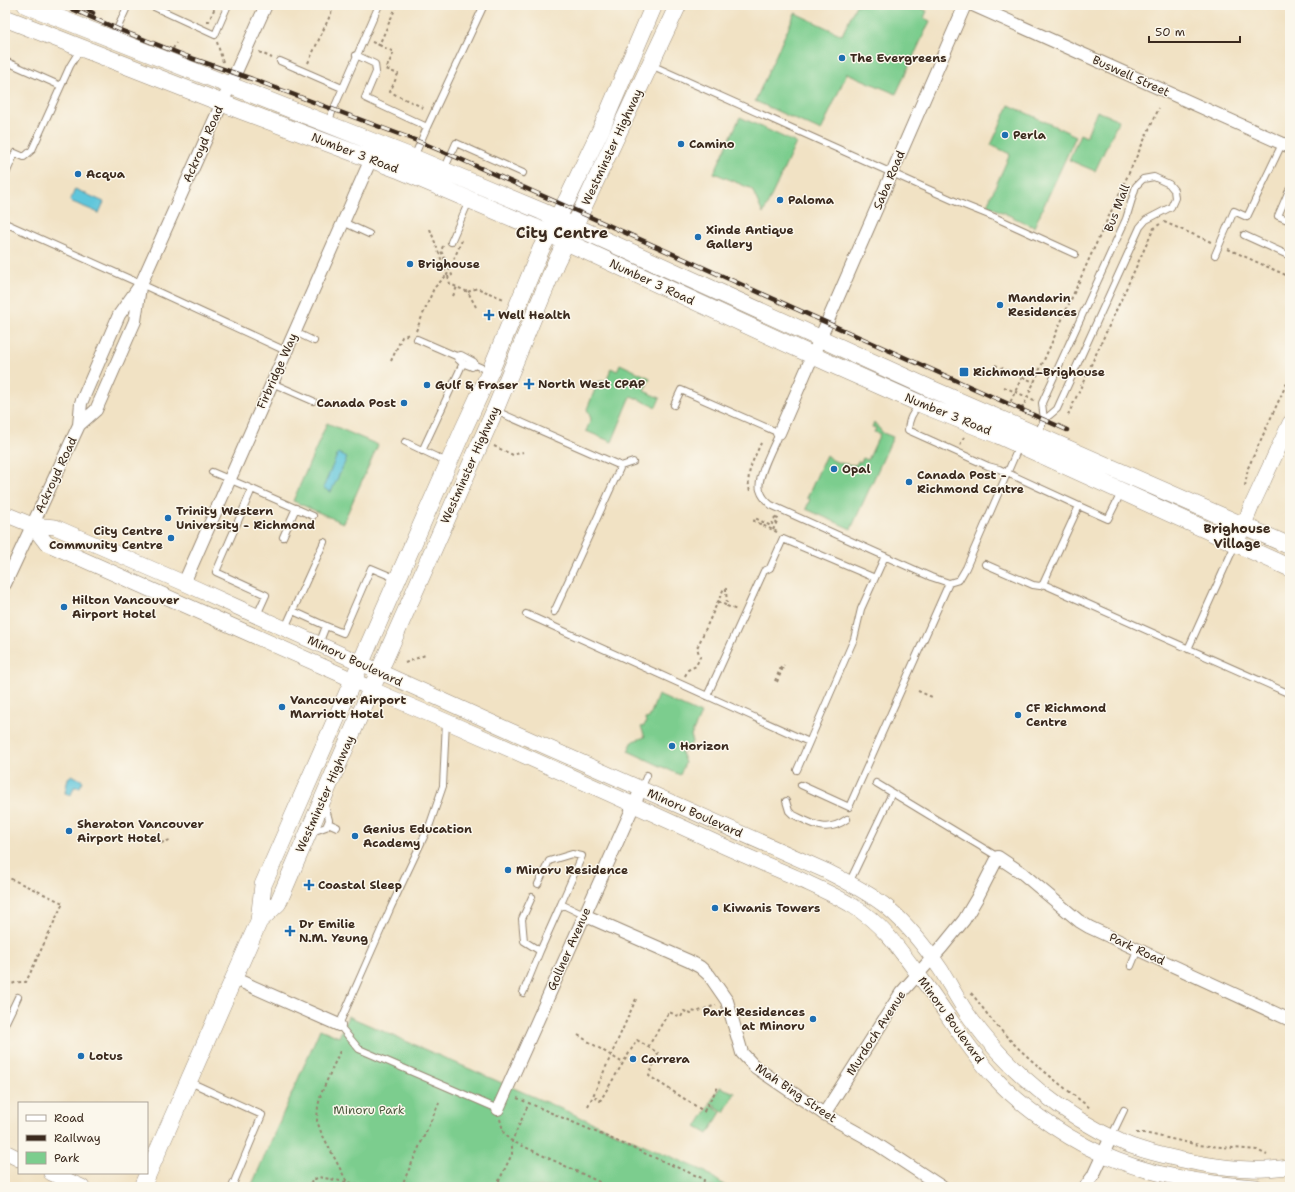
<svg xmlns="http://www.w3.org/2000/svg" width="1295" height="1192" font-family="'Shantell Sans',sans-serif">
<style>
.green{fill:#7ccd8e;stroke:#5c7c56}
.water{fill:#5ec6db;stroke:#4c787c}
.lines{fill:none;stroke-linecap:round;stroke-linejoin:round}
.service-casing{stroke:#968671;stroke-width:8}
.minor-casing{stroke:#968671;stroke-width:14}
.tertiary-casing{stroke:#968671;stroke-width:16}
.secondary-casing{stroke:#968671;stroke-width:18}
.path{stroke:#968671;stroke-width:2;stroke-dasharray:3 3;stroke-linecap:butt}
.service{stroke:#fff;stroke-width:6}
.minor{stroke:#fff;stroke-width:12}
.tertiary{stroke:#fff;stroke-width:15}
.secondary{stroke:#fff;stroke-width:17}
.rail-casing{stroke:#3b2a1e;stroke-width:4.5}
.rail{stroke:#fbf7ec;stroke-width:3;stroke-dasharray:9;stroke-linecap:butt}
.path-bridge{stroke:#968671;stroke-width:2;stroke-dasharray:3 3;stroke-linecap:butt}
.poi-dot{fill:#1f6fb2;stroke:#fbf7ec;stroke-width:1.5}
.labels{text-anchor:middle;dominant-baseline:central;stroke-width:3;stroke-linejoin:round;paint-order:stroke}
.poi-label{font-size:12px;font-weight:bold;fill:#3b2a1e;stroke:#fbf7ec;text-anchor:start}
.street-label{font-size:12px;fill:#3b2a1e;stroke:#fbf7ec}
.park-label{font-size:12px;fill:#4e5b40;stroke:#fbf7ec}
.neighbourhood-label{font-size:13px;font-weight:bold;fill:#3b2a1e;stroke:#fbf7ec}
.district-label{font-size:16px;font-weight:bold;fill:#3b2a1e;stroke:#fbf7ec}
</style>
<rect width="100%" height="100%" fill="#fbf7ec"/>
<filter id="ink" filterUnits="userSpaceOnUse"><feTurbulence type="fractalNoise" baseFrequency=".025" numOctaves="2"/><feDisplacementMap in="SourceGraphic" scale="8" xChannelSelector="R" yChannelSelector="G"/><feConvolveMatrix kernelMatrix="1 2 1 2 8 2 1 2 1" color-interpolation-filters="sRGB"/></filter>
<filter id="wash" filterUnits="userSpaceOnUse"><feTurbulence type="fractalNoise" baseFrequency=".012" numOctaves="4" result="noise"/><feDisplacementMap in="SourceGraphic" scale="16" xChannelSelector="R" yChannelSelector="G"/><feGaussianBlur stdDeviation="0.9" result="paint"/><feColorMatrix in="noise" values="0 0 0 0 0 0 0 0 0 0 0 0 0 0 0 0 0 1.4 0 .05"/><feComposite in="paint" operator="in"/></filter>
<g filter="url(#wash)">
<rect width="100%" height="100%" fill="#f1e2c4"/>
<path class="green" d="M856,5H913L927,11L924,18L930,21L896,94L847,73L821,131L755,101L795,13L842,35Z
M1009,105L1076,136L1034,227L987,205L1010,154L991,145Z
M1097,111L1119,120L1095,171L1069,160L1080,134L1086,137Z
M740,117L796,143L763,214L752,189L714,173Z
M620,364L650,378L644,391L660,398L656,407L631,396L612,442L586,431L591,419L587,409L598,382L607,380L611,368L617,371Z
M874,422L883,433L893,437L851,529L806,509L810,499L807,498L826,455C835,464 845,464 856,465L858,461L861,462L863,458L868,460L880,434L874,432L876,428L872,427Z
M327,423L378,445L343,523L293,501Z
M658,695L701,714L691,736L693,741L690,745L691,748L681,752L685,763L680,775L628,751L633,741L645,737L641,727L644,726L646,722L645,719L649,718Z
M348,1016L704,1171L727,1187H251L320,1029L339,1037Z
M720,1087L735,1093L724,1112L710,1103Z
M710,1105L721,1112L708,1134L696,1127Z"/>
<path class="water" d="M75,189L104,202L99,213L70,201Z
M338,453L347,458L331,492L323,488Z
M72,775L83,781L80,787H74L71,795L65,793L68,778Z"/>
</g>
<g filter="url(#ink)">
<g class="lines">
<defs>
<path id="service" d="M150,5L215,35L228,5
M113,38L128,5
M356,55L375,64L376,72L365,98L427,127L484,5
M5,61L61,86L32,150L24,157L15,153L5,176
M280,61L342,88
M651,65L892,173L959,203L994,217L1075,254
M61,86L70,66L81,48
M328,122L379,5
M414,157L427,127
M444,170L456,143L523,173
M1290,188L1278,216L1290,221
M343,222L369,234
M5,223L141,284L286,351
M1244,235L1290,256
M451,242L469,201
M1215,255L1234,211L1247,217L1282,144
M295,332L314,341
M417,339L456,356
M475,365L472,367C465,364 459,363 456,356L461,355L474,362L475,365L489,371
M272,383L313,401
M674,405L681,390L779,433C774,446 756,478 760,490C762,497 766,501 771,505L931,577L949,583L959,580L966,568L1019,446
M919,406C912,413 909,419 908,430L988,466L999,469L1079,506L1043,584L1290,694
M496,411L621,466
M1037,434L1044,420L1057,409L1140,227L1146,220L1171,207L1175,198L1174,190L1169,184L1154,177L1143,179L1136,186L1126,219L1042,403L1044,420
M405,442L449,463
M422,451L463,363
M212,472L252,489L216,572L266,595L257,615
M252,489L313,516
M1079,506L1108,519L1121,493
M283,537L296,508
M985,564L1033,585L1040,586L1043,584
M293,611L326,626
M554,612L621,466L633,462
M526,614L809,742
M285,628L324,542
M319,644L326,626L343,633L371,568L397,579
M1188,649L1235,545
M707,696L764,571L770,568L783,539L875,578
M446,721L443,786L430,824L391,907L339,1025L359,1049L498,1109
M797,770L854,639L861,609L885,556
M876,783L998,857
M801,785L849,807L949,583
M641,789L647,775
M786,801L789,811L792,814C813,824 826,834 847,819
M328,823L337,827
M312,832L326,827L329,820L326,809L322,806
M849,883L892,793
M538,884L549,861L572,854L582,856L561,904L584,915
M532,897L522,919L524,941L540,951L561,904
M1131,966L1138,949
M523,993L540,951
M5,1024L18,997
M190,1082L262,1115L232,1187
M1111,1137L1124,1110"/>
<path id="minor" d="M973,5L1290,147
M79,425L81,403L119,315L141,284L266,5
M779,433L965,5
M184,583L371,159
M5,584L79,425L96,410L135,321L140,287
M584,915L689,961L700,967L709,975L727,1001L742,1053L755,1067L824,1114L869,1139L942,1187
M233,978L339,1025
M498,1109L641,789
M824,1114L901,993L942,947L964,920L977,898L998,857L1022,873L1079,921L1089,927L1290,1020
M1085,1187L1093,1176L1111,1137"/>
<path id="tertiary" d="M5,514L32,525L55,527L184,583L502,727L826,871C846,881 871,894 888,908C909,926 926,948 941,970C951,986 960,1004 971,1019C1010,1072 1063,1116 1124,1143C1132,1147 1141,1149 1150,1152C1183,1161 1217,1168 1251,1169C1264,1170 1277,1168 1290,1167
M32,525L46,543L342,675L378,692C488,739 598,788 706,838C736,852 767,865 797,878C816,887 835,895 853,906C881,923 898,947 917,973C931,991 943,1009 956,1028C968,1045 980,1062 994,1077C1024,1110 1077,1146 1119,1161C1160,1177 1212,1184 1256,1187
M1236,544L1252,505L1290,423
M5,1152L19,1159
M51,1173L82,1187"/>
<path id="secondary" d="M26,5L414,158L541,211L929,388L1290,546
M5,18L240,110L397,169L534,227L829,363L921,404L998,435L1290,568
M259,921L278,903L331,780L495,410L556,262L581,212L678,5
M142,1187L259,921L263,885L464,428L490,372L541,249L568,198L602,127L654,5"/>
</defs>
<use href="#service" class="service-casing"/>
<use href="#minor" class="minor-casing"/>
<use href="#tertiary" class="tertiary-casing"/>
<use href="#secondary" class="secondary-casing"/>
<path class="path" d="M95,9L97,5
M207,21H209L216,5
M217,42L223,62
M372,42L379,45L397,5
M379,45L394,52L386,69L398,74L390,92L426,109
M173,49L176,43
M259,52L272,58
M308,63L334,7
M1164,222L1211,242
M443,246L441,251L452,275L448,277
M1228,249L1290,277
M448,276L450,284L468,292L476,307
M489,293L504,299
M453,296L457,287
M416,331L434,288L447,275
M391,361L402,337L409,334
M995,365L1034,382
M1004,387L1034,400
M1008,407L1022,377
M1021,408L1023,407L1090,257L1159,108
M1068,415L1154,228L1160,224
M960,445L964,437
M494,446L513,455L523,452
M1245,486L1248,468L1290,376
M750,491C745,473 754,459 761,443
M774,517L775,518L771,526L755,518L754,521L777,532
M773,530L778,519L776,518
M718,601L727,606
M405,663L425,655
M685,676L688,670L696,666L700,657L697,648L724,588L726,589L727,606L737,610
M775,681L782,665
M777,682L784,665
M918,691L932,697
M161,843L170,840
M5,876L63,903L26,982C17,982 10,982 5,991
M971,993C979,1002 985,1012 992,1020C1020,1054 1056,1081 1090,1108
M636,999L593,1096L600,1101L637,1040L658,1053L649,1076L705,1112
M578,1035L623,1063
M648,1047L669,1012L681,1017L684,1011L691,1014L692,1011L696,1012L716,1005
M340,1051L321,1094L318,1106L317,1121L321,1132L347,1182L349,1187
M517,1098L704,1179L703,1187
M588,1106L593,1096
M704,1111L718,1087
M500,1119L504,1134L510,1140L610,1187
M1136,1133H1144L1199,1145L1257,1150L1267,1155
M305,1187L318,1177L358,1184L362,1187
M401,1187L439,1103
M496,1187L512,1154V1141L529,1103"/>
<use href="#service" class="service"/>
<use href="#minor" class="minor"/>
<use href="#tertiary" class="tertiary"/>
<use href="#secondary" class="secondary"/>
<defs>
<path id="rail" d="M63,5L120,30L191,58L252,79L420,142L458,158L1067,430
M79,5L93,13"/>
</defs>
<use href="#rail" class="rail-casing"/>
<use href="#rail" class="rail"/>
<path class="path-bridge" d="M430,229L447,275L463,238
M468,292L477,288L489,293"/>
</g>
</g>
<g class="poi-dot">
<circle cx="842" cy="58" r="4"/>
<circle cx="1005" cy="135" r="4"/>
<circle cx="681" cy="144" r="4"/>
<circle cx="78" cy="174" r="4"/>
<circle cx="780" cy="200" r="4"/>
<circle cx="698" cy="237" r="4"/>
<circle cx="410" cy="264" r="4"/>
<circle cx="1000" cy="305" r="4"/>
<path d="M487 309h4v4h4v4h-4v4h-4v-4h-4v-4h4z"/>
<rect x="959" y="367" width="10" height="10" rx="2"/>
<path d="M527 378h4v4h4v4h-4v4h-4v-4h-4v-4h4z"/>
<circle cx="427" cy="385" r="4"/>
<circle cx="404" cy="403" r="4"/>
<circle cx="834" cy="469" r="4"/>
<circle cx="909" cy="482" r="4"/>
<circle cx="168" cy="518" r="4"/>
<circle cx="171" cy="538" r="4"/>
<circle cx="64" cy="607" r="4"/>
<circle cx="282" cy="707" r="4"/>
<circle cx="1018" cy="715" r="4"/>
<circle cx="672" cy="746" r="4"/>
<circle cx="69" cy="831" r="4"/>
<circle cx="355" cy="836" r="4"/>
<circle cx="508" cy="870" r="4"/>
<path d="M307 879h4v4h4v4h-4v4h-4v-4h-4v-4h4z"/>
<circle cx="715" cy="908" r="4"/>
<path d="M288 925h4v4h4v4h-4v4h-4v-4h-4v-4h4z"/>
<circle cx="813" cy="1019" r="4"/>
<circle cx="81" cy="1056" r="4"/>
<circle cx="633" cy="1059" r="4"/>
</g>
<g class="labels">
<g class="poi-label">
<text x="850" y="58">The Evergreens</text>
<text x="1013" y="135">Perla</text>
<text x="689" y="144">Camino</text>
<text x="86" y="174">Acqua</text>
<text x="788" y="200">Paloma</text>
<text x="706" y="230">Xinde Antique<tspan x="706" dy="14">Gallery</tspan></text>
<text x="418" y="264">Brighouse</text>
<text x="1008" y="298">Mandarin<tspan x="1008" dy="14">Residences</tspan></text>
<text x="498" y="315">Well Health</text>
<text x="973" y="372">Richmond–Brighouse</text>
<text x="538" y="384">North West CPAP</text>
<text x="435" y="385">Gulf &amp; Fraser</text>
<text x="396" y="403" text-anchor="end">Canada Post</text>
<text x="842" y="469">Opal</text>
<text x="917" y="475">Canada Post -<tspan x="917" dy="14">Richmond Centre</tspan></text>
<text x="176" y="511">Trinity Western<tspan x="176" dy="14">University - Richmond</tspan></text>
<text x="163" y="531" text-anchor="end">City Centre<tspan x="163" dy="14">Community Centre</tspan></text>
<text x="72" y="600">Hilton Vancouver<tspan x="72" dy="14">Airport Hotel</tspan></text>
<text x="290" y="700">Vancouver Airport<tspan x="290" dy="14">Marriott Hotel</tspan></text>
<text x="1026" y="708">CF Richmond<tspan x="1026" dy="14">Centre</tspan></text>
<text x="680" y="746">Horizon</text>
<text x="77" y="824">Sheraton Vancouver<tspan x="77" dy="14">Airport Hotel</tspan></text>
<text x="363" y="829">Genius Education<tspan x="363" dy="14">Academy</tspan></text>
<text x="516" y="870">Minoru Residence</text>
<text x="318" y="885">Coastal Sleep</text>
<text x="723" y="908">Kiwanis Towers</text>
<text x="299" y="924">Dr Emilie<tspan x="299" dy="14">N.M. Yeung</tspan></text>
<text x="805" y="1012" text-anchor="end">Park Residences<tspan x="805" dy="14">at Minoru</tspan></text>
<text x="89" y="1056">Lotus</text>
<text x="641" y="1059">Carrera</text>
</g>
<g class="street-label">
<text transform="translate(1131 76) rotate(24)">Buswell Street</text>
<text transform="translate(203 144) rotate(-66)">Ackroyd Road</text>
<text transform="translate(612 147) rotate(-65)">Westminster Highway</text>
<text transform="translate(355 153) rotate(21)">Number 3 Road</text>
<text transform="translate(889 180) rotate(-67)">Saba Road</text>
<text transform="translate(1117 208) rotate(-69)">Bus Mall</text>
<text transform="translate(652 282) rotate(25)">Number 3 Road</text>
<text transform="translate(277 371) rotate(-66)">Firbridge Way</text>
<text transform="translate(948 414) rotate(22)">Number 3 Road</text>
<text transform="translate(470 465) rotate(-66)">Westminster Highway</text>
<text transform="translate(56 475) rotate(-65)">Ackroyd Road</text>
<text transform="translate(355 661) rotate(25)">Minoru Boulevard</text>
<text transform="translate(325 794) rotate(-66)">Westminster Highway</text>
<text transform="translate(695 813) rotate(24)">Minoru Boulevard</text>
<text transform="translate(569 949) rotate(-66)">Gollner Avenue</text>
<text transform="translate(1137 949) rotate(25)">Park Road</text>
<text transform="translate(951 1020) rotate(54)">Minoru Boulevard</text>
<text transform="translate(876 1033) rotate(-57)">Murdoch Avenue</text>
<text transform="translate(796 1093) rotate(34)">Mah Bing Street</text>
</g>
<g class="park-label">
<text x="369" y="1110">Minoru Park</text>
</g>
<g class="neighbourhood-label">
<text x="1237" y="528">Brighouse<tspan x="1237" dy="15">Village</tspan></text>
</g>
<g class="district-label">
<text x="562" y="232">City Centre</text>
</g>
</g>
<rect width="1295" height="1192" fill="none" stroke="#fbf7ec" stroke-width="20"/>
<rect x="18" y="1102" width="130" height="72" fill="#fbf7ec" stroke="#aea59a"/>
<rect x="26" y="1115" width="20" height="6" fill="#ffffff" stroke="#aea59a"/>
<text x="54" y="1122" font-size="12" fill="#3b2a1e">Road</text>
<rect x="26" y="1135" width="20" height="6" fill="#3b2a1e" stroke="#aea59a"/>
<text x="54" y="1142" font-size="12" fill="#3b2a1e">Railway</text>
<rect x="26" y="1152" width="20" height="12" fill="#7ccd8e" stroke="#aea59a"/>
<text x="54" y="1162" font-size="12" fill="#3b2a1e">Park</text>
<path d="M1149 36v6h91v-6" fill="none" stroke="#3b2a1e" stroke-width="2"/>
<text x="1155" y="36" font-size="12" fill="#3b2a1e" stroke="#fbf7ec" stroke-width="3" paint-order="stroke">50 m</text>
</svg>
